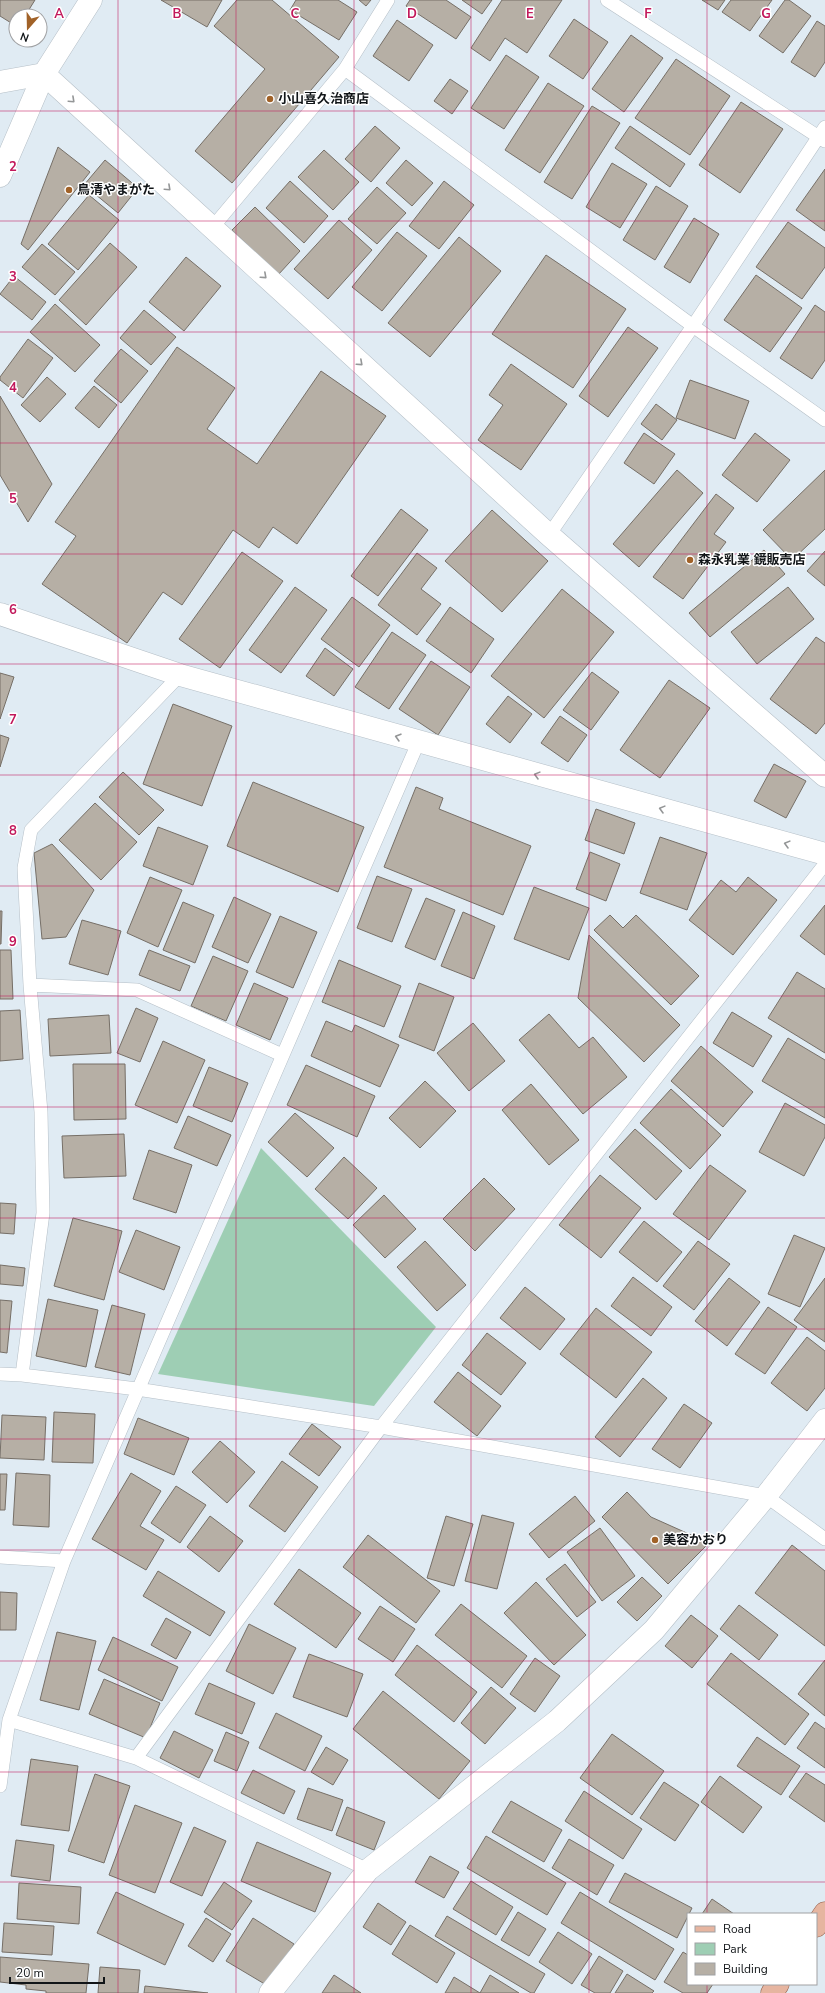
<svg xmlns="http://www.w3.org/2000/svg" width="825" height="1993" font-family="'Nunito Sans','Noto Sans JP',sans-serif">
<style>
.green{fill:#9eceb4}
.building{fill:#b6afa5;stroke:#766f67}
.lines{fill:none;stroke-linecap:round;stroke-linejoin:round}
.lane-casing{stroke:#b5bfc7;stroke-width:14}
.street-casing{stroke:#b5bfc7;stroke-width:23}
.secondary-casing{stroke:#b5bfc7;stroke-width:23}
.primary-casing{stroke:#905c47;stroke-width:23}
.lane{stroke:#fff;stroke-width:13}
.street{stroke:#fff;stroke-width:22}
.secondary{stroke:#fff;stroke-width:22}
.primary{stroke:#e6b5a0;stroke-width:22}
.oneway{stroke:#949697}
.grid{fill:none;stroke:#c2185b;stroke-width:1;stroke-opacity:0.55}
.poi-dot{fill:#a16228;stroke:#fff;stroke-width:1.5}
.labels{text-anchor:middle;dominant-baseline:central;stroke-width:3;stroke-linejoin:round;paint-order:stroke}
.poi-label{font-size:13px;font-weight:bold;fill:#111518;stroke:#fff;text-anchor:start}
.grid-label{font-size:13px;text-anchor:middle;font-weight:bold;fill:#c2185b;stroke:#fff;stroke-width:3;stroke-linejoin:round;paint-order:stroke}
</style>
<rect width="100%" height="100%" fill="#e0ebf3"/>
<path class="green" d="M261,1148L436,1327L374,1406L158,1374Z"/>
<path class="building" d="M0,0H35L25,16H16V26L0,16Z
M161,0H222L207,27Z
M237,0H272L339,57L232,183L195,151L265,69L214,26Z
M296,0H338L357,12L339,40L290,10Z
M359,0H371L366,6Z
M410,0H446L471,17L456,39L406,6Z
M462,0H492L482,14Z
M502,0H562L527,53L505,38L490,61L471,48Z
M702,0H725L718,10Z
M731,0H772L750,31L722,12Z
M785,0H789L811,16L783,53L759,36Z
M574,19L608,42L583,79L549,56Z
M397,20L433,45L409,81L373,56Z
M817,21L825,26V62L815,77L791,62Z
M631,35L663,58L624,112L592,89Z
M506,55L539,77L504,129L471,108Z
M676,59L730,96L690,155L635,118Z
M450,79L468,91L452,114L434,101Z
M548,83L584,106L540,173L505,150Z
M741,102L783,129L740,193L699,165Z
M592,106L620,123L572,199L544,182Z
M375,126L400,148L371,182L345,159Z
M630,126L685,164L670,187L615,148Z
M58,147L90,172L28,250L21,244Z
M324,150L359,182L333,210L298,177Z
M105,160L138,188L118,213L84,185Z
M406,160L433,183L412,206L386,183Z
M612,163L647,184L620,228L586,207Z
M825,169V231L796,210Z
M290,181L328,216L304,243L266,208Z
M444,181L474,205L439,249L409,226Z
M656,186L688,206L655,260L623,240Z
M377,187L406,213L377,244L348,219Z
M89,195L119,220L78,270L48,244Z
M255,207L300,251L278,275L232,230Z
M694,218L719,234L690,283L664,267Z
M339,220L372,250L328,299L294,269Z
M788,222L825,248V267L802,299L756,267Z
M397,232L427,256L382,311L352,287Z
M459,237L501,271L430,357L388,323Z
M110,243L137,267L86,325L59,300Z
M42,244L75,272L55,295L22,267Z
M546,255L626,309L573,388L492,334Z
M186,257L221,286L184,331L149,302Z
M756,275L802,308L770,352L724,320Z
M14,276L46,302L32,320L0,294Z
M55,304L100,345L75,372L30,332Z
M815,305L825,312V360L812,379L780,358Z
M144,310L176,337L151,365L120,338Z
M628,327L658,348L608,417L579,396Z
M28,339L53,358L23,398L0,380V377Z
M177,347L235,388L207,429L257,464L321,371L386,416L297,544L273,527L259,548L233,530L182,605L163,592L127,643L42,584L76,536L55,522Z
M121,349L148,371L121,403L94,381Z
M511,364L567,404L521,470L478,440L503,405L489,395Z
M47,377L66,394L40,422L21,405Z
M690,380L749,401L735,439L676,418Z
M94,386L117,405L99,428L75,408Z
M0,396L52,484L28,522L0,475Z
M656,404L677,420L662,440L641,424Z
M644,433L675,454L654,484L624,463Z
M755,433L790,460L757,502L722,475Z
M677,470L703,493L639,567L613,544Z
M825,470V529L792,560L763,530Z
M716,494L734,508L714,534L726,542L683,599L653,577Z
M401,509L428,530L378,596L351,576Z
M492,510L548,561L502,612L445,561Z
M764,550L785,574L710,637L689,613Z
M825,551V586L807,571Z
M242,552L283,581L220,668L179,639Z
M417,553L437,568L421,589L441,604L417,635L378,605Z
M295,587L327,610L281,673L249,650Z
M788,587L814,619L757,664L731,632Z
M562,589L614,632L544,718L491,676Z
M352,597L390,625L359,667L321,639Z
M450,607L494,639L471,673L426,641Z
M392,632L426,655L389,709L355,687Z
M816,637L825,643V723L816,734L770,699Z
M325,648L353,669L334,696L306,676Z
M431,661L470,687L438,735L399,709Z
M592,672L619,692L591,730L563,710Z
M0,673L14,677L0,719Z
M669,680L710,708L660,778L620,750Z
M508,696L532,714L510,743L486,724Z
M173,704L232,726L202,806L143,784Z
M560,716L587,735L568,762L541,743Z
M0,735L9,738L0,767Z
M774,764L806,781L786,818L754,801Z
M123,772L164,810L139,835L99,797Z
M253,782L364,827L338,892L227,846Z
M416,787L443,798L439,809L531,846L503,915L384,867Z
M95,803L137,842L101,880L59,840Z
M596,809L635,823L624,854L585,840Z
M158,827L208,846L193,885L143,866Z
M660,837L707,853L687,910L640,893Z
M52,844L94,890L66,937L42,939L34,853Z
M590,852L620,864L606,901L576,889Z
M377,876L412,889L392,942L357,928Z
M150,877L182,890L158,947L127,933Z
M748,877L777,900L733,955L689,920L721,880L736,892Z
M534,887L589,908L569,960L514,939Z
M234,897L271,914L248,963L212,947Z
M426,898L455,910L435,960L405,947Z
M183,902L214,915L195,963L163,950Z
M825,905V955L800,936Z
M0,911H2L1,944H0Z
M463,912L495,926L474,979L441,966Z
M610,915L623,928L636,915L699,976L671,1005L594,930Z
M280,916L317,932L293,988L256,972Z
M82,920L121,931L108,975L69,964Z
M589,935L680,1025L644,1062L578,998Z
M0,950H11L13,999H0Z
M149,950L190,966L180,991L139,975Z
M213,956L248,971L226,1021L191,1006Z
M339,960L401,986L384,1027L322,1002Z
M797,972L825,989V1053L768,1018Z
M254,983L288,998L270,1040L236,1025Z
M419,983L454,997L434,1051L399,1037Z
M136,1008L158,1018L140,1062L117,1053Z
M20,1010L23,1059L0,1061V1011Z
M732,1012L772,1036L753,1067L713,1043Z
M549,1014L579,1048L593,1037L627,1077L583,1114L519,1040Z
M109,1015L111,1053L50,1056L48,1019Z
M326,1021L352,1032L355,1025L399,1045L380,1087L311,1056Z
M473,1023L505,1061L469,1091L437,1053Z
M788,1038L825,1060V1118L762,1081Z
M163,1041L205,1060L177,1123L135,1105Z
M701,1046L753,1092L723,1127L671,1081Z
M73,1064H125L126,1119L74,1120Z
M306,1065L375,1096L357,1137L287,1105Z
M209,1067L248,1083L232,1122L193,1106Z
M425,1081L456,1111L420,1148L389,1118Z
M531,1084L579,1140L549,1165L502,1110Z
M671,1089L721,1135L690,1169L640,1123Z
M785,1103L825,1125V1137L804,1176L759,1152Z
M295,1113L334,1148L307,1177L268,1142Z
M188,1116L231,1135L217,1166L174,1148Z
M635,1129L682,1171L656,1200L609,1157Z
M124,1134L126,1176L64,1178L62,1136Z
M149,1150L192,1165L176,1213L133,1199Z
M344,1157L377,1188L348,1219L315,1189Z
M710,1165L746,1191L709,1240L673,1214Z
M600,1175L641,1208L601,1258L559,1225Z
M484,1178L515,1209L475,1251L443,1219Z
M384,1195L416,1229L385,1258L353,1225Z
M0,1203L16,1204L14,1234L0,1233Z
M73,1218L122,1231L104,1300L54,1286Z
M644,1221L682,1252L657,1282L619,1252Z
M136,1230L180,1247L164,1290L119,1272Z
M794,1235L825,1248L800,1307L768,1294Z
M425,1241L466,1285L437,1311L397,1267Z
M698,1241L730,1264L694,1310L663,1286Z
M0,1265L25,1268L23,1286L0,1284Z
M633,1277L672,1307L651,1336L611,1306Z
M729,1278L760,1302L727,1346L695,1321Z
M825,1278V1342L794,1320Z
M525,1287L565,1319L540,1350L500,1318Z
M48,1299L98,1310L86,1367L36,1356Z
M0,1300L12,1301L7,1353L0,1352Z
M112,1305L145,1314L130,1375L95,1367Z
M768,1307L797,1327L765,1374L735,1354Z
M596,1308L652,1352L616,1398L560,1354Z
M487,1333L526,1363L501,1395L462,1365Z
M807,1337L825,1351V1388L807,1411L771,1383Z
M458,1372L501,1406L477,1436L434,1402Z
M643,1378L667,1398L620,1457L595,1437Z
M684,1404L712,1423L680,1468L652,1449Z
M54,1412L95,1414L93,1463L52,1462Z
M2,1415L46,1417L44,1460L0,1458Z
M138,1418L189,1438L174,1475L124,1454Z
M312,1424L341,1447L319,1476L289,1454Z
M220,1441L255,1472L227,1503L192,1472Z
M282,1461L318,1487L285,1532L249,1506Z
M16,1473L50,1475L49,1527L13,1525Z
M131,1473L161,1491L140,1526L164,1540L146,1570L92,1539Z
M0,1474H7L5,1510H0Z
M176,1486L206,1505L180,1543L151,1523Z
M627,1492L651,1517L709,1543L668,1584L602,1517Z
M575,1496L595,1521L549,1558L529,1534Z
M482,1515L514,1523L497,1589L465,1581Z
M210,1516L243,1541L219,1572L187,1547Z
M446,1516L473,1524L454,1586L427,1578Z
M600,1528L635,1576L602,1601L567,1552Z
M368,1535L440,1591L416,1623L343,1567Z
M792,1545L825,1571V1646L755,1593Z
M565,1564L596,1602L577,1617L546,1579Z
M299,1569L361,1613L336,1648L274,1604Z
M158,1571L225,1612L210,1636L143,1596Z
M642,1577L662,1596L637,1621L617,1602Z
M536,1582L586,1635L554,1665L504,1613Z
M0,1592L17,1593L16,1630H0Z
M461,1604L527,1656L502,1688L435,1635Z
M739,1605L778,1635L759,1660L720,1629Z
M380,1606L415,1629L393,1662L358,1639Z
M691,1615L718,1636L692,1668L665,1646Z
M166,1618L191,1632L176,1659L151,1645Z
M249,1624L296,1648L273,1694L226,1671Z
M57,1632L96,1641L79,1710L40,1700Z
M113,1637L178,1667L162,1701L98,1670Z
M417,1645L477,1692L454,1722L395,1675Z
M731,1653L809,1714L785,1745L707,1684Z
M309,1654L363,1674L347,1717L293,1697Z
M535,1658L560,1676L535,1712L510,1694Z
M825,1660V1716L798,1694Z
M104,1679L160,1703L146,1738L89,1714Z
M209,1683L255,1703L242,1734L195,1714Z
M491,1687L516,1708L485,1744L461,1723Z
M383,1691L470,1761L439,1799L353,1729Z
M276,1713L322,1736L305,1771L259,1748Z
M815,1722L825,1729V1768L797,1748Z
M174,1731L213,1750L199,1778L160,1758Z
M226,1732L249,1742L237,1771L214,1761Z
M612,1734L664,1771L632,1815L580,1778Z
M757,1737L800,1766L781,1795L737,1766Z
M326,1747L348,1760L333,1785L311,1772Z
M31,1759L78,1766L69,1831L21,1825Z
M253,1770L295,1791L284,1814L241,1793Z
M806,1773L825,1785V1822L789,1797Z
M95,1774L130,1786L104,1863L68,1851Z
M720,1776L762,1807L743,1833L701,1802Z
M664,1782L699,1805L675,1841L640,1818Z
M308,1788L343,1800L332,1831L297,1819Z
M584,1791L642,1829L623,1859L565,1821Z
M511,1801L562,1830L544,1862L492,1832Z
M135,1805L182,1823L155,1893L109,1875Z
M347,1807L385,1822L374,1850L336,1835Z
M194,1827L226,1841L202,1896L170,1882Z
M486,1836L566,1883L547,1915L467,1868Z
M569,1839L614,1865L597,1895L552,1868Z
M16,1840L54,1845L50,1881L11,1876Z
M257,1842L331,1873L315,1912L241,1881Z
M430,1856L459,1872L444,1898L415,1882Z
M625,1873L692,1908L677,1938L609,1902Z
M471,1881L513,1907L496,1935L453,1909Z
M224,1882L252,1901L232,1930L204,1912Z
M19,1883L81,1887L79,1924L17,1919Z
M116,1892L184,1924L165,1965L97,1933Z
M580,1892L674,1949L655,1980L561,1923Z
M712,1899L734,1914H702Z
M378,1903L406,1922L391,1945L363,1927Z
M518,1912L546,1929L529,1956L501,1940Z
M447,1916L545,1974L534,1993H531L435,1936Z
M206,1918L231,1934L213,1962L188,1946Z
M253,1918L294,1944L268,1986L226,1961Z
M4,1923L54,1926L52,1955L2,1952Z
M410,1925L455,1953L437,1983L392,1954Z
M558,1932L592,1954L572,1984L539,1962Z
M683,1952L688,1955V1984H713L707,1993H683L664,1982Z
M599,1956L623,1971L610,1993H595L581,1985Z
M0,1957L89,1964L86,1993H46V1991L26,1989V1985L0,1982Z
M100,1967L140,1970L138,1993H98Z
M627,1974L654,1991L652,1993H615Z
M334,1975L361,1993H322Z
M490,1975L519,1993H445L454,1977L480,1993Z
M145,1986L208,1993H144Z"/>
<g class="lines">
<defs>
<path id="lane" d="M607,0L825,141
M345,69L693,326L825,420
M212,228L345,69L388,0
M549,535L693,326L825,127
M180,675L31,830L24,868L30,985L41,1112L43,1213L22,1375L137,1389L381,1427L766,1496L825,1539
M30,985L137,990L282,1055
M0,1374L22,1375
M0,1557L64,1561
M9,1720L136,1758L368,1870
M136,1758L381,1427L825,864
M0,1786L9,1720L64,1561L418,743"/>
<path id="street" d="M0,82L44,74L549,535L825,776
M270,1993L368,1870L557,1721L654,1630L766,1496L825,1420"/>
<path id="secondary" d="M0,176L44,74L91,0
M0,614L180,675L825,854"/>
<path id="primary" d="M816,1926L825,1913
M772,1993L778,1984"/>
</defs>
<use href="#lane" class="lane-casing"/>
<use href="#street" class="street-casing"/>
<use href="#secondary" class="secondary-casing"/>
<use href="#primary" class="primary-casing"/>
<use href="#lane" class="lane"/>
<use href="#street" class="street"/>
<use href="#secondary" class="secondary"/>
<use href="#primary" class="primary"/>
</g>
<defs><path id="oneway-chevron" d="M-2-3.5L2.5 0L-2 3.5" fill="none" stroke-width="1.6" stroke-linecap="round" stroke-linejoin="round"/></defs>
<g class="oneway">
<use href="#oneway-chevron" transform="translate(72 100) rotate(43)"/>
<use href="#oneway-chevron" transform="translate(168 188) rotate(43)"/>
<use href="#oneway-chevron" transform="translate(264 276) rotate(42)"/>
<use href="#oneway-chevron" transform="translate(360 363) rotate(42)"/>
<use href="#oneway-chevron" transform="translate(398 737) rotate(-164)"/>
<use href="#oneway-chevron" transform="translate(537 775) rotate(-165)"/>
<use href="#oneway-chevron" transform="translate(662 809) rotate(-165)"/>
<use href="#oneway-chevron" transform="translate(787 844) rotate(-165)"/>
</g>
<path class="grid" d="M118,0V1993M236,0V1993M354,0V1993M471,0V1993M589,0V1993M707,0V1914M0,111H825M0,221H825M0,332H825M0,443H825M0,554H825M0,664H825M0,775H825M0,886H825M0,996H825M0,1107H825M0,1218H825M0,1329H825M0,1439H825M0,1550H825M0,1661H825M0,1772H825M0,1882H825M707,1984V1993"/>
<g class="poi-dot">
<circle cx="270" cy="99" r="4"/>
<circle cx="69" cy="190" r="4"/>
<circle cx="690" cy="560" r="4"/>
<circle cx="655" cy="1540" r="4"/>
</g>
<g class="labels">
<g class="poi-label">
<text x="278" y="99">小山喜久治商店</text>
<text x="77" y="190">鳥清やまがた</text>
<text x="698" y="560">森永乳業 鏡販売店</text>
<text x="663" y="1540">美容かおり</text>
</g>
</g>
<g class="grid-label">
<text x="59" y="18">A</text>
<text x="177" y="18">B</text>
<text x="295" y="18">C</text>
<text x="412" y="18">D</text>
<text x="530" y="18">E</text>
<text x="648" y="18">F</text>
<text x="766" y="18">G</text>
<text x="13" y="171">2</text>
<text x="13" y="281">3</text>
<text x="13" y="392">4</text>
<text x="13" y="503">5</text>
<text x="13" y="614">6</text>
<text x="13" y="724">7</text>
<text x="13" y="835">8</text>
<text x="13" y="946">9</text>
</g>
<rect x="687" y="1913" width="130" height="72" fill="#ffffff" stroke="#a0a1a3"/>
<rect x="695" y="1926" width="20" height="6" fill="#e6b5a0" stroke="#a0a1a3"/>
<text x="723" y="1933" font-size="12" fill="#111518">Road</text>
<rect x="695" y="1943" width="20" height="12" fill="#9eceb4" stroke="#a0a1a3"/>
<text x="723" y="1953" font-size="12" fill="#111518">Park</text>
<rect x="695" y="1963" width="20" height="12" fill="#b6afa5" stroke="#a0a1a3"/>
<text x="723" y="1973" font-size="12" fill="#111518">Building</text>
<g transform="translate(28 28) rotate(200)"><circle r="19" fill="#ffffff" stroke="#a0a1a3"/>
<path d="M0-3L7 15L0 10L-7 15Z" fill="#a16228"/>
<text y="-6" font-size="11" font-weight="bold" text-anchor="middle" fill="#111518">N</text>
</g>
<path d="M10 1977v6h94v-6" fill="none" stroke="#111518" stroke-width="2"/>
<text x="16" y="1977" font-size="12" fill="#111518" stroke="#ffffff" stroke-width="3" paint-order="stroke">20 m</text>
</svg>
